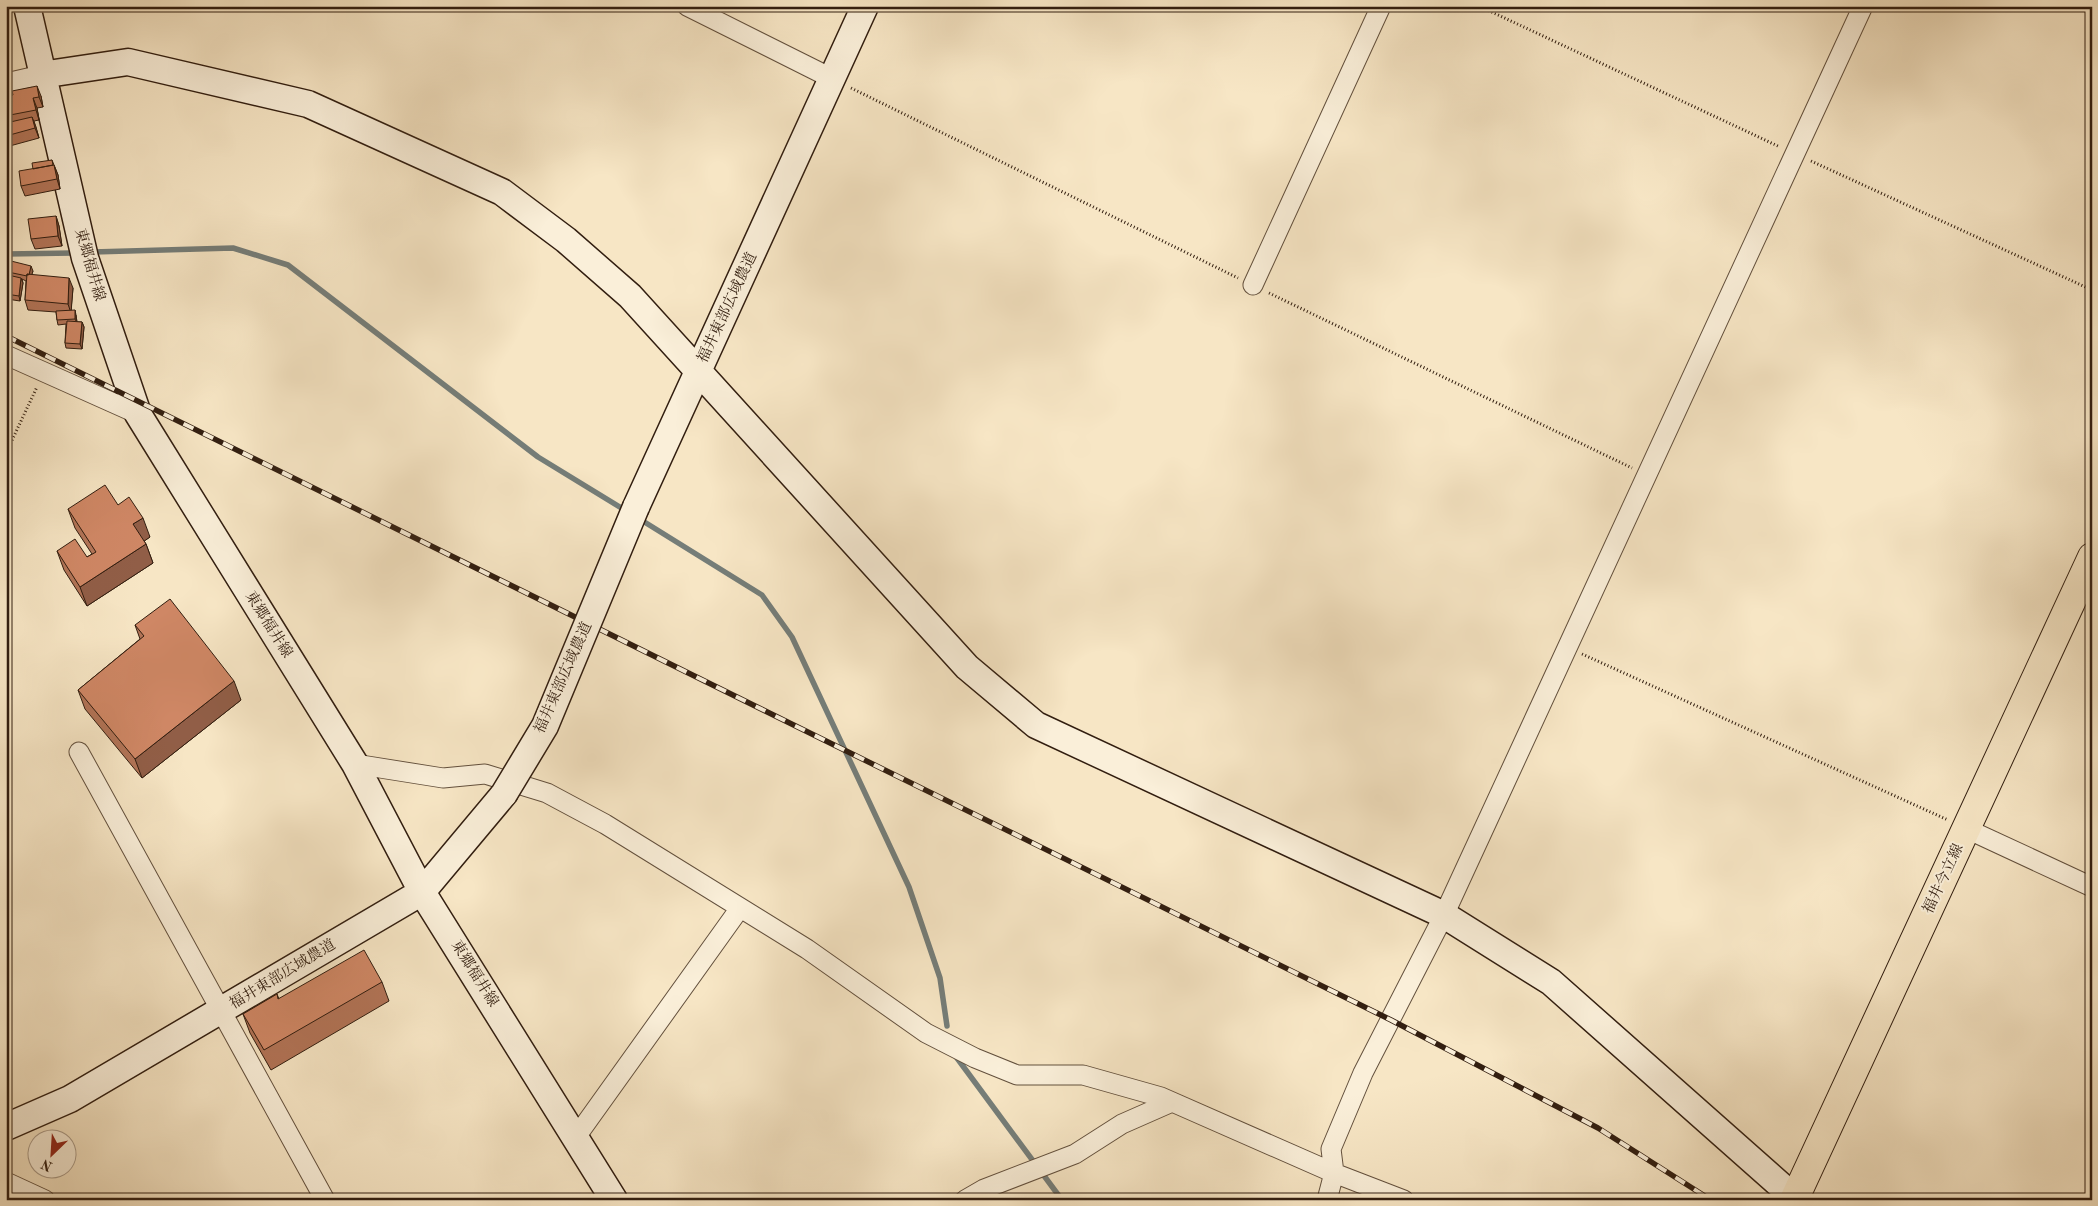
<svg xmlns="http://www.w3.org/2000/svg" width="2098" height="1206" font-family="'Old Standard TT','Noto Serif JP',serif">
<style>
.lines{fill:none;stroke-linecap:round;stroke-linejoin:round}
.stream{stroke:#757d78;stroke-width:5.5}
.street-casing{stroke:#63503d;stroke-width:21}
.secondary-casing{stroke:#321e10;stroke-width:29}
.primary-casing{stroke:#321e10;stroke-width:30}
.path{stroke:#321e10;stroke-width:3;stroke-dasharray:1 2.5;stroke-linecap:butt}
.street{stroke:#faefd9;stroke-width:19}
.secondary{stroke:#faefd9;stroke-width:26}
.primary{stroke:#f7e6c5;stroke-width:28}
.rail-casing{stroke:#321e10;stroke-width:5.5}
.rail{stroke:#faefd9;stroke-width:4;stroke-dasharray:11;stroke-linecap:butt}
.secondary-bridge-casing{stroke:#321e10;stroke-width:29;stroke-linecap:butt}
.secondary-bridge{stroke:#faefd9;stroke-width:26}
.wall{fill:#b27457;stroke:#321e10}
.shaded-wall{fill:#915e47;stroke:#321e10}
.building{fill:#cf8765;stroke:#321e10}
.labels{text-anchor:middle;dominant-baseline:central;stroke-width:4;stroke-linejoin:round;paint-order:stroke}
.street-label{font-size:15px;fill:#321e10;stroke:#faefd9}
</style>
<rect width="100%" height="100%" fill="#f7e6c5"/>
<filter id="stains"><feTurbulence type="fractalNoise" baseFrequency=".004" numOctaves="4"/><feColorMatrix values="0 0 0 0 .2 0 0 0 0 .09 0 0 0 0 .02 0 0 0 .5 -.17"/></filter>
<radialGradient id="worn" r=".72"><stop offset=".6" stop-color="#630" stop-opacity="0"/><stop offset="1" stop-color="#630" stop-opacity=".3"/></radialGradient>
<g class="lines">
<path class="stream" d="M93,252L233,248L288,265L538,457L628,512
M6,254L74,253
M638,518L762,595L792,637L909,887L940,978L947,1026
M954,1054L1062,1200"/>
<defs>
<path id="street" d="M687,6L833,79
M6,83L41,75
M1253,285L1381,6
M6,355L138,414
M79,752L325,1200
M355,764L443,778L485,774L547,793L605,824L807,949L926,1033L975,1058L1017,1075H1083L1161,1097L1334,1173L1404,1200
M1967,829L2092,887
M576,1137L740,908
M6,1182L45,1200
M965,1200L984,1189L1075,1154L1122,1124L1172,1102
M1327,1200L1334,1173L1331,1149L1363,1073L1444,915L1863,6"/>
<path id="secondary" d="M27,6L85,258L138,414L355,764L422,892L614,1200
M41,75L128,62L308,104L502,192L566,240L630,296L967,667L1036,725L1444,915L1551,982L1797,1200
M636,507L865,6
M6,1127L70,1099L422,892L504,794"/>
<path id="primary" d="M1794,1200L2092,557"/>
</defs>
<use href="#street" class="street-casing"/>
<use href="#secondary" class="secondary-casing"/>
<use href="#primary" class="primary-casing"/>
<path class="path" d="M1479,6L1780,147
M851,88L1238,278
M1811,161L2092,290
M1269,293L1632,468
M6,453L37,387
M1582,654L1948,820"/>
<use href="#street" class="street"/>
<use href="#secondary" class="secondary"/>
<use href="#primary" class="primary"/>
<defs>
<path id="rail" d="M6,336L1391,1020L1598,1128L1711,1200"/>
</defs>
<use href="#rail" class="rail-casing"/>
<use href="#rail" class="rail"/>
<defs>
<path id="secondary-bridge" d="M504,794L545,726L636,507"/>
</defs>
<use href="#secondary-bridge" class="secondary-bridge-casing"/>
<use href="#secondary-bridge" class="secondary-bridge"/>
</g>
<path class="wall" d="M41,96L43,107L37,108L39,120L34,121L39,138L6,147V111L8,116L10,123L12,122L10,115L6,98Z
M52,160L58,175L60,189L25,196L21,186L33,169Z
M56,216L59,226L62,246L35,249L31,239Z
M33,271L31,275L73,288L71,310L76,315L77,322H82L84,327L82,349L66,348L65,343L66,324L58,325L57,320L56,312L28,310L25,300L26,281L22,279L23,283L20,301L7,299L6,286L10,276L8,272Z
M6,303L10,308V317H6Z
M118,505L150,537L144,541L146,544L153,563L87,606L64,570L57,551L87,557L92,554L75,528L68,509Z
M135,625L241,700L142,778L85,709L78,690L140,639Z
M382,982L389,1001L271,1070L250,1033L243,1014L277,994L279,999Z"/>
<path class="shaded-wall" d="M37,86L41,96L43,107L39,97Z
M33,98L37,108L39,120L36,110Z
M32,117L36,127L39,138L35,128Z
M54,165L58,175L60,189L57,179Z
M56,216L59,226L62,246L58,236Z
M31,266L33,271L30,281L28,276Z
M21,278L23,283L20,301L19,296Z
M69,278L73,288L71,313L68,304Z
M9,303L10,308V317L8,312Z
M75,310L76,315L77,323L75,319Z
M82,322L84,327L82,349L80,344Z
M143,518L150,537L140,544L133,524Z
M146,544L153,563L87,606L80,587Z
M234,681L241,700L142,778L135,759Z"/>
<path class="building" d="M37,86L39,97L33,98L36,110L10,115L6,96L13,95L12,91Z
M6,111L9,123H6Z
M32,117L35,128L6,136V123Z
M52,160L53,165L33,169L32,163Z
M54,165L57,179L21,186L19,171Z
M56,216L58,236L31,239L28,219Z
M11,261L31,266L29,275L27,274V276L8,272Z
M27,274L69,278L68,304L25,300Z
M8,275L21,278L19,296L6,294V286Z
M6,303H9L8,312H6Z
M75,310V319L57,320L56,311Z
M67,321L82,322L80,344L65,343Z
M105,485L118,505L129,497L143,518L133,524L146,544L80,587L57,551L75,539L87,557L96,552L68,509Z
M170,599L234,681L135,759L78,690L144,636L135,625Z
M364,950L382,982L264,1050L243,1014L277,994L278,999Z"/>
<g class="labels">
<g class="street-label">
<text transform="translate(89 265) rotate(74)">東郷福井線</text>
<text transform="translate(728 308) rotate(-65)">福井東部広域農道</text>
<text transform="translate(268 625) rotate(58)">東郷福井線</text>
<text transform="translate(564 678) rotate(-66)">福井東部広域農道</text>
<text transform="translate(1944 879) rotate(-65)">福井今立線</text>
<text transform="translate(474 974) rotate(58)">東郷福井線</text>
<text transform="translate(283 975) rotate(-31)">福井東部広域農道</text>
</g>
</g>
<rect width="2098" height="1206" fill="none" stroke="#f7e6c5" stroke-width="25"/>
<rect x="8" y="8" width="2083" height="1191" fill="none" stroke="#321e10" stroke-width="2.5"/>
<rect x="12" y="12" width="2073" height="1181" fill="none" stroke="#321e10"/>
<g transform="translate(52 1154) rotate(205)"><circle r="24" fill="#faefd9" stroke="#aa9b89"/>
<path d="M0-4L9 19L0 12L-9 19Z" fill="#8f2418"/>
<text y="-8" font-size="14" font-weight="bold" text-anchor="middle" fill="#321e10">N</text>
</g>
<rect width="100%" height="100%" filter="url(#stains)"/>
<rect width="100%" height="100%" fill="url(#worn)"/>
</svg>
